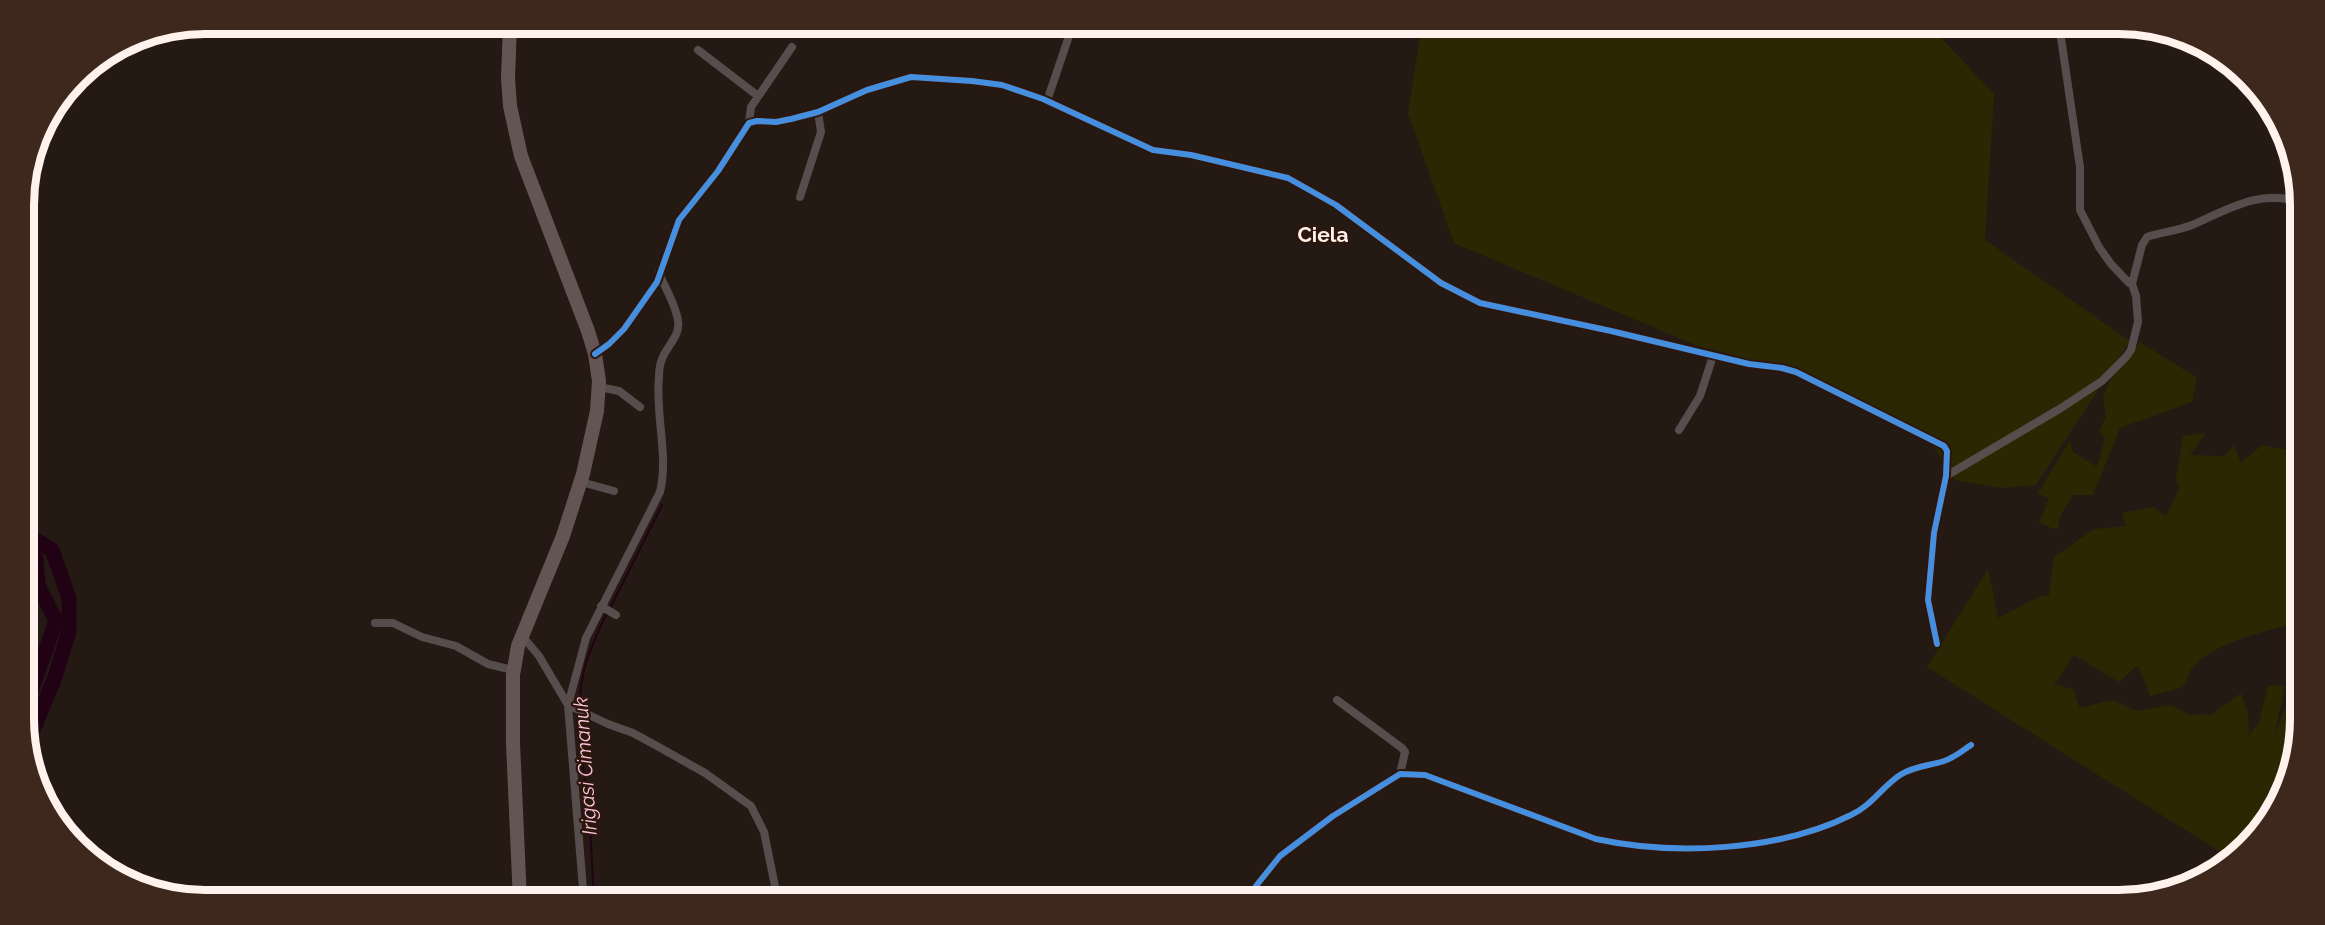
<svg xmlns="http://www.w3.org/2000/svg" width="2325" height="925" font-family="Raleway,sans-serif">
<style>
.green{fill:#2b2703}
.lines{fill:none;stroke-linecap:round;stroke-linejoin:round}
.stream{stroke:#210214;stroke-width:2}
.river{stroke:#210214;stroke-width:15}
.minor{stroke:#584d4d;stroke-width:8}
.primary{stroke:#645554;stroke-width:14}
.cycleway-casing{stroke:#2d160b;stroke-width:10}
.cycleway{stroke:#468fdf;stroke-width:6}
.labels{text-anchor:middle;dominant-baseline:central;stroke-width:4.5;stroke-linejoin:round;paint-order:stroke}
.water-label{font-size:20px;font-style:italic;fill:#fdc7e3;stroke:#2d160b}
.quarter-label{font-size:21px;font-weight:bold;fill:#fff1eb;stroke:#2d160b}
.rim{fill:none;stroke:#fff1eb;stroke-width:8}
</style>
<rect width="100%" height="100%" fill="#251913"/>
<path class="green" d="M1422,24H1928L1994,94L1985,240L2130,341L2036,485L2001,488L1955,480L1927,437L1782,368L1698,346L1454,243L1408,113Z
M2140,342L2197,378L2192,402L2120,428L2093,495H2073L2061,514L2057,530L2039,523L2049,499L2038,493L2070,440L2073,452L2097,467L2105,439L2099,431L2106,418L2103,396L2113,374Z
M2206,433L2190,455L2224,456L2234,445L2241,463L2262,445L2300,452L2301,625L2298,623C2267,631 2211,642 2191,670C2188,674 2186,681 2183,687L2150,696L2138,665L2119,682L2074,655L2054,684L2073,689L2080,708L2113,700L2137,711L2171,705L2191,715L2212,714L2241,693L2248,713L2249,735L2259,722L2268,686L2285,685L2275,733L2287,705L2301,713L2291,778L2264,830L2233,860L1927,667L1988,569L1998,618L2039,597L2049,595L2054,557L2094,529L2126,526L2122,513L2154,507L2166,517L2179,488L2176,480L2183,436Z"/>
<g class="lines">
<path class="stream" d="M610,608L662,505
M580,707C579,672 592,644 607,613
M580,712V739L590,827L594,901"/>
<path class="river" d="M26,534L52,550L69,598V631L55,677L33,730L27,736
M26,541L36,559L38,585L56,621L27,703"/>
<path class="minor" d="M2054,24L2061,38L2080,167V210L2099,247L2111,264L2129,283L2132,284
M698,50L758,96
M1047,101L1069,36L1074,30L1095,24
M749,123L751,107L792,47
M800,197L821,132L818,112
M595,354L609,344L624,329L657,282L679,220L718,171L749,123L757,121L776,122L791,119L818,112L867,90L911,77L972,81L1002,85L1043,99L1153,150L1191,155L1288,178L1336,205L1441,283L1480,303L1611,331L1749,364L1782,368L1796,372L1944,446L1947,451L1946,476L1934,533L1928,600L1937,644
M599,387L619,391L640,407
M1679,430L1700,396L1713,356
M1946,476L2061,408L2102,381L2126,357L2131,350L2138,322L2136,296L2132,284L2142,245L2147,237C2162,232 2177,231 2192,225C2229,209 2259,189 2299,202
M581,482L614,491
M601,606L616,615
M375,623H393L422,637L456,646L488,664L513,670
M523,637L539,656L568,705L608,724L633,733L657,746L705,773L751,806L764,832L778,901
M1337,700L1402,748L1405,752L1400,774
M584,901L568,705L586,638L660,492C669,454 655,416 659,377C659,371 660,364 662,359C666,347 681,335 678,321C676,305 665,288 659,273
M1252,901L1256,886L1280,856L1333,816L1400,774L1425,775L1596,839C1675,856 1779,851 1851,815C1871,806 1883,786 1900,775C1914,766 1929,766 1944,761C1954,758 1962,751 1971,745"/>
<path class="primary" d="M510,24L508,78L510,106L521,156L588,331L595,354L599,381L597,411L583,474L563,536L518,646L513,675V743L520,901"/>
<defs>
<path id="cycleway" d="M595,354L609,344L624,329L657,282L679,220L718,171L749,123L757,121L776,122L791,119L818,112L867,90L911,77L972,81L1002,85L1043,99L1153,150L1191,155L1288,178L1336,205L1441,283L1480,303L1611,331L1749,364L1782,368L1796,372L1944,446L1947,451L1946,476L1934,533L1928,600L1937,644
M1252,901L1256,886L1280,856L1333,816L1400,774L1425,775L1596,839C1675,856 1779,851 1851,815C1871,806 1883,786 1900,775C1914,766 1929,766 1944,761C1954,758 1962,751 1971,745"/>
</defs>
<use href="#cycleway" class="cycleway-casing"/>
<use href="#cycleway" class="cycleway"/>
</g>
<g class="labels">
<g class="water-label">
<text transform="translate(585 766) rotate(-94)">Irigasi Cimanuk</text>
</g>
<g class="quarter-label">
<text x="1323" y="234">Ciela</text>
</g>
</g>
<path d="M0 0H2325V925H0ZM205 34H2119A171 171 0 0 1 2290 205V719A171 171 0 0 1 2119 890H205A171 171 0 0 1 34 719V205A171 171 0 0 1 205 34Z" fill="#3e281d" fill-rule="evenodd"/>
<path class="rim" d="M205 34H2119A171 171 0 0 1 2290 205V719A171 171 0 0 1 2119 890H205A171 171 0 0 1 34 719V205A171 171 0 0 1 205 34Z"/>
</svg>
